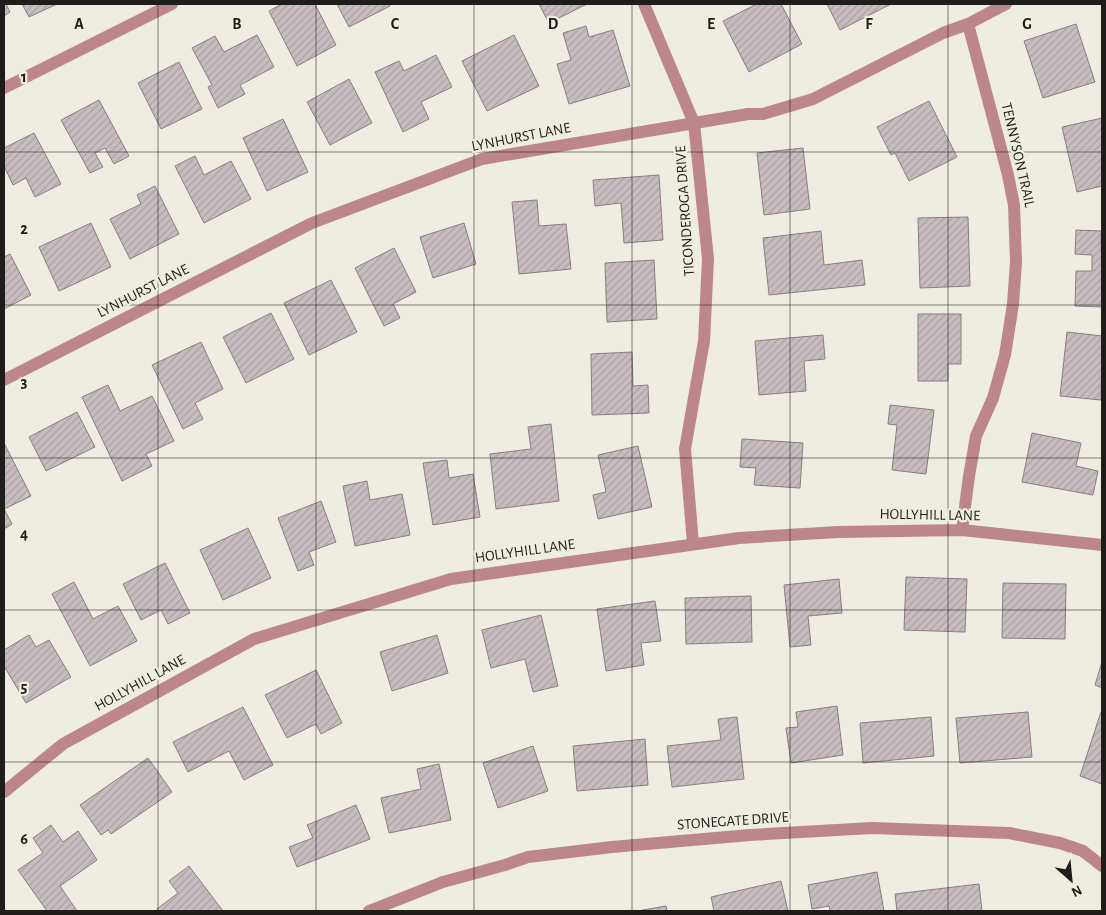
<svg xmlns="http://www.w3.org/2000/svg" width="1106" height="915" font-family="'Alegreya Sans',sans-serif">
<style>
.building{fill:url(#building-hatch);stroke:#887e82}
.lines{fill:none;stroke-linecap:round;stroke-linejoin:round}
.minor{stroke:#bc868c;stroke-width:12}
.grid{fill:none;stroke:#1e1d1a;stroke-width:1;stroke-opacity:0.55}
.labels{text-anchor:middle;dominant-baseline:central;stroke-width:4.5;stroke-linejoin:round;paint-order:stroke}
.street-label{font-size:15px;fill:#1e1d1a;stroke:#efece2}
.grid-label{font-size:16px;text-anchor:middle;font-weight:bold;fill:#1e1d1a;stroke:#efece2;stroke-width:4.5;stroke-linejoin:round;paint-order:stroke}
</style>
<defs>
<pattern id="building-hatch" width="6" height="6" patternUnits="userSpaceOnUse" patternTransform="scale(1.25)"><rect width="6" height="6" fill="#c7bdc1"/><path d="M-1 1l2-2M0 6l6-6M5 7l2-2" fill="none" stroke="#aaa2a5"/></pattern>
</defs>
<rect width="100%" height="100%" fill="#efece2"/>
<path class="building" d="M4,4H6L10,12L4,16Z
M22,4H57L29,17Z
M282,4H315L336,45L297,66L269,11Z
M337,4H388L390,6L349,27Z
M539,4H587L549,23Z
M757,4H781L802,44L749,72L723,21Z
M827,4H891L840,30Z
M1076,24L1095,82L1043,98L1024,41Z
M586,26L589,37L613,30L630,86L569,104L557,64L571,60L563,33Z
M257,35L274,67L240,85L245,94L218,108L208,87L212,85L192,48L215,36L224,52Z
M514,35L539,86L487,111L462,61Z
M436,55L452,87L421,102L429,119L403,132L375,72L399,61L404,71Z
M179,62L202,109L161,129L138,83Z
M349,79L372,123L330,145L307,102Z
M99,100L129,156L114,164L105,148L95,153L103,167L90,173L61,120Z
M929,101L957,157L909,181L895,153L891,155L877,127Z
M1102,118V186L1077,192L1062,127Z
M283,119L308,172L267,191L243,138Z
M34,133L61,184L35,197L26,178L13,185L4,166V148Z
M803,148L810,209L764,215L757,153Z
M195,156L204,175L231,161L251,199L204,223L175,166Z
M659,175L663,240L624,243L621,203L595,206L593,180Z
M155,186L179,234L130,259L110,219L141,204L137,195Z
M537,200L539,226L566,224L571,269L519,274L512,202Z
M968,217L970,286L920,288L918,218Z
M91,223L111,267L59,291L39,247Z
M464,223L476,264L433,278L420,237Z
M1076,230L1101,231L1102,307L1075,306L1076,271H1092V255L1075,254Z
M821,231L824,265L862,260L865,285L769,295L763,238Z
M394,248L416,292L393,304L400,318L384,326L355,268Z
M10,254L31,295L4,309V257Z
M654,260L657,319L607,322L605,263Z
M331,280L357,332L309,355L284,303Z
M271,313L294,359L246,383L223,337Z
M918,314H961V364H948V381H918Z
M1067,332L1102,336L1101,400L1060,396Z
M823,335L825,359L804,361L806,391L759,395L755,341Z
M201,342L223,389L195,403L203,419L183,429L152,365Z
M632,352L633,386L648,385L649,413L592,415L591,354Z
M108,385L120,411L152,396L174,441L146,454L152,466L122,481L82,397Z
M890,405L934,410L926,474L892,470L897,425L888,424Z
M77,412L95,447L46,471L29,437Z
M551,424L559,501L496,509L490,454L531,449L528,427Z
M1032,433L1081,443L1076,466L1098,471L1093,495L1022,482Z
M742,439L803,443L800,488L754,485L756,468L740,467Z
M4,443L31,496L4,509L12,524L4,529Z
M638,446L652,507L598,519L593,495L606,492L598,455Z
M447,460L449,478L473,474L480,517L433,525L423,463Z
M367,481L370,500L402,494L410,535L355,546L343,486Z
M321,501L336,542L309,552L314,565L298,571L278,518Z
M248,528L271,578L223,600L200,550Z
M165,563L190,613L168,624L161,610L141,620L123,584Z
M906,577L967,579L965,632L904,630Z
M839,579L842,613L808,616L811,645L790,647L784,585Z
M74,582L93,619L118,606L137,641L90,666L52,594Z
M1003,583L1066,584L1065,639L1002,638Z
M751,596L752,642L686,644L685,598Z
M655,601L661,641L641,643L644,665L606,671L597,609Z
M541,615L558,686L533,692L525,659L491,668L482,630Z
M29,635L36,647L49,640L71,677L26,703L4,666V650Z
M437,635L448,673L392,691L380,652Z
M1102,662V688L1095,685Z
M316,670L342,723L321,734L316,724L287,738L265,695Z
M837,706L843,755L791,763L786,728L798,727L796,712Z
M243,707L273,765L244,780L229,751L188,772L173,742Z
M1028,712L1032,757L960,763L956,718Z
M1101,712H1102V784L1080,776Z
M737,717L744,779L672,787L667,746L721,740L718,719Z
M931,717L934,756L863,763L860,723Z
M645,739L648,785L577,791L573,746Z
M533,746L548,791L498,808L483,763Z
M148,758L172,792L111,834L108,830L101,835L80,805Z
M439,764L451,820L389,833L381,798L421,789L417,769Z
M356,805L370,839L297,867L289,847L313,838L307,825Z
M51,825L63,842L78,831L97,860L60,886L77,911H47L18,870L43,853L33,838Z
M189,866L223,911H158L157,909L178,893L169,881Z
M877,872L884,911H830L829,906L812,909L808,885Z
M781,881L788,911H714L711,897Z
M979,884L982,911H897L895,894Z
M666,906L667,911H637Z"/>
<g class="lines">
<path class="minor" d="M644,4L694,123L708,259L704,341L685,449L693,543
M4,88L172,4
M4,380L312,223L482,159L748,114H763L813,99L943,33L968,24L1006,4
M962,530L969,476L976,436L993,398L1005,355L1013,304L1016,262L1014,205L1008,175L968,24
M4,792L63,744L254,639L451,579L739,538L838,532L962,530L1102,545
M369,911L443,882L505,865L528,857L612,847L750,835L872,828L1009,833L1060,843L1083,851L1102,866"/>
</g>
<path class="grid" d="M158,4V911M316,4V911M474,4V911M632,4V911M790,4V911M948,4V911M4,152H1102M4,305H1102M4,458H1102M4,610H1102M4,762H1102"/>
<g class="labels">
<g class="street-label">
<text transform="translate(521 137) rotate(-11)">LYNHURST LANE</text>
<text transform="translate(1018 155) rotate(77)">TENNYSON TRAIL</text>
<text transform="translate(685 211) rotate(-94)">TICONDEROGA DRIVE</text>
<text transform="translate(143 291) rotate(-27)">LYNHURST LANE</text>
<text transform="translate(930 515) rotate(1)">HOLLYHILL LANE</text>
<text transform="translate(525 551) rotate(-8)">HOLLYHILL LANE</text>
<text transform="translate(140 683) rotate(-29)">HOLLYHILL LANE</text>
<text transform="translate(733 821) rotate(-4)">STONEGATE DRIVE</text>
</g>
</g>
<g class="grid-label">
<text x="79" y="29">A</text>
<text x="237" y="29">B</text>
<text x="395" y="29">C</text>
<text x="553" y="29">D</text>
<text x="711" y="29">E</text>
<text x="869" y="29">F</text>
<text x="1027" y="29">G</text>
<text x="24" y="82">1</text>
<text x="24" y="234">2</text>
<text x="24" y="387">3</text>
<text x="24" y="539">4</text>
<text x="24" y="692">5</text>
<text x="24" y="844">6</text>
</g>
<rect width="1106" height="915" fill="none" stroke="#1e1d1a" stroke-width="10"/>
<g transform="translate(1071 880) rotate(153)" stroke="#efece2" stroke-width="4" paint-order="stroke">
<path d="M0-4L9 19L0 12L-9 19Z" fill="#1e1d1a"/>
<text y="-8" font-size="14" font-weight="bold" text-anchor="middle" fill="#1e1d1a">N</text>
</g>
</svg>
